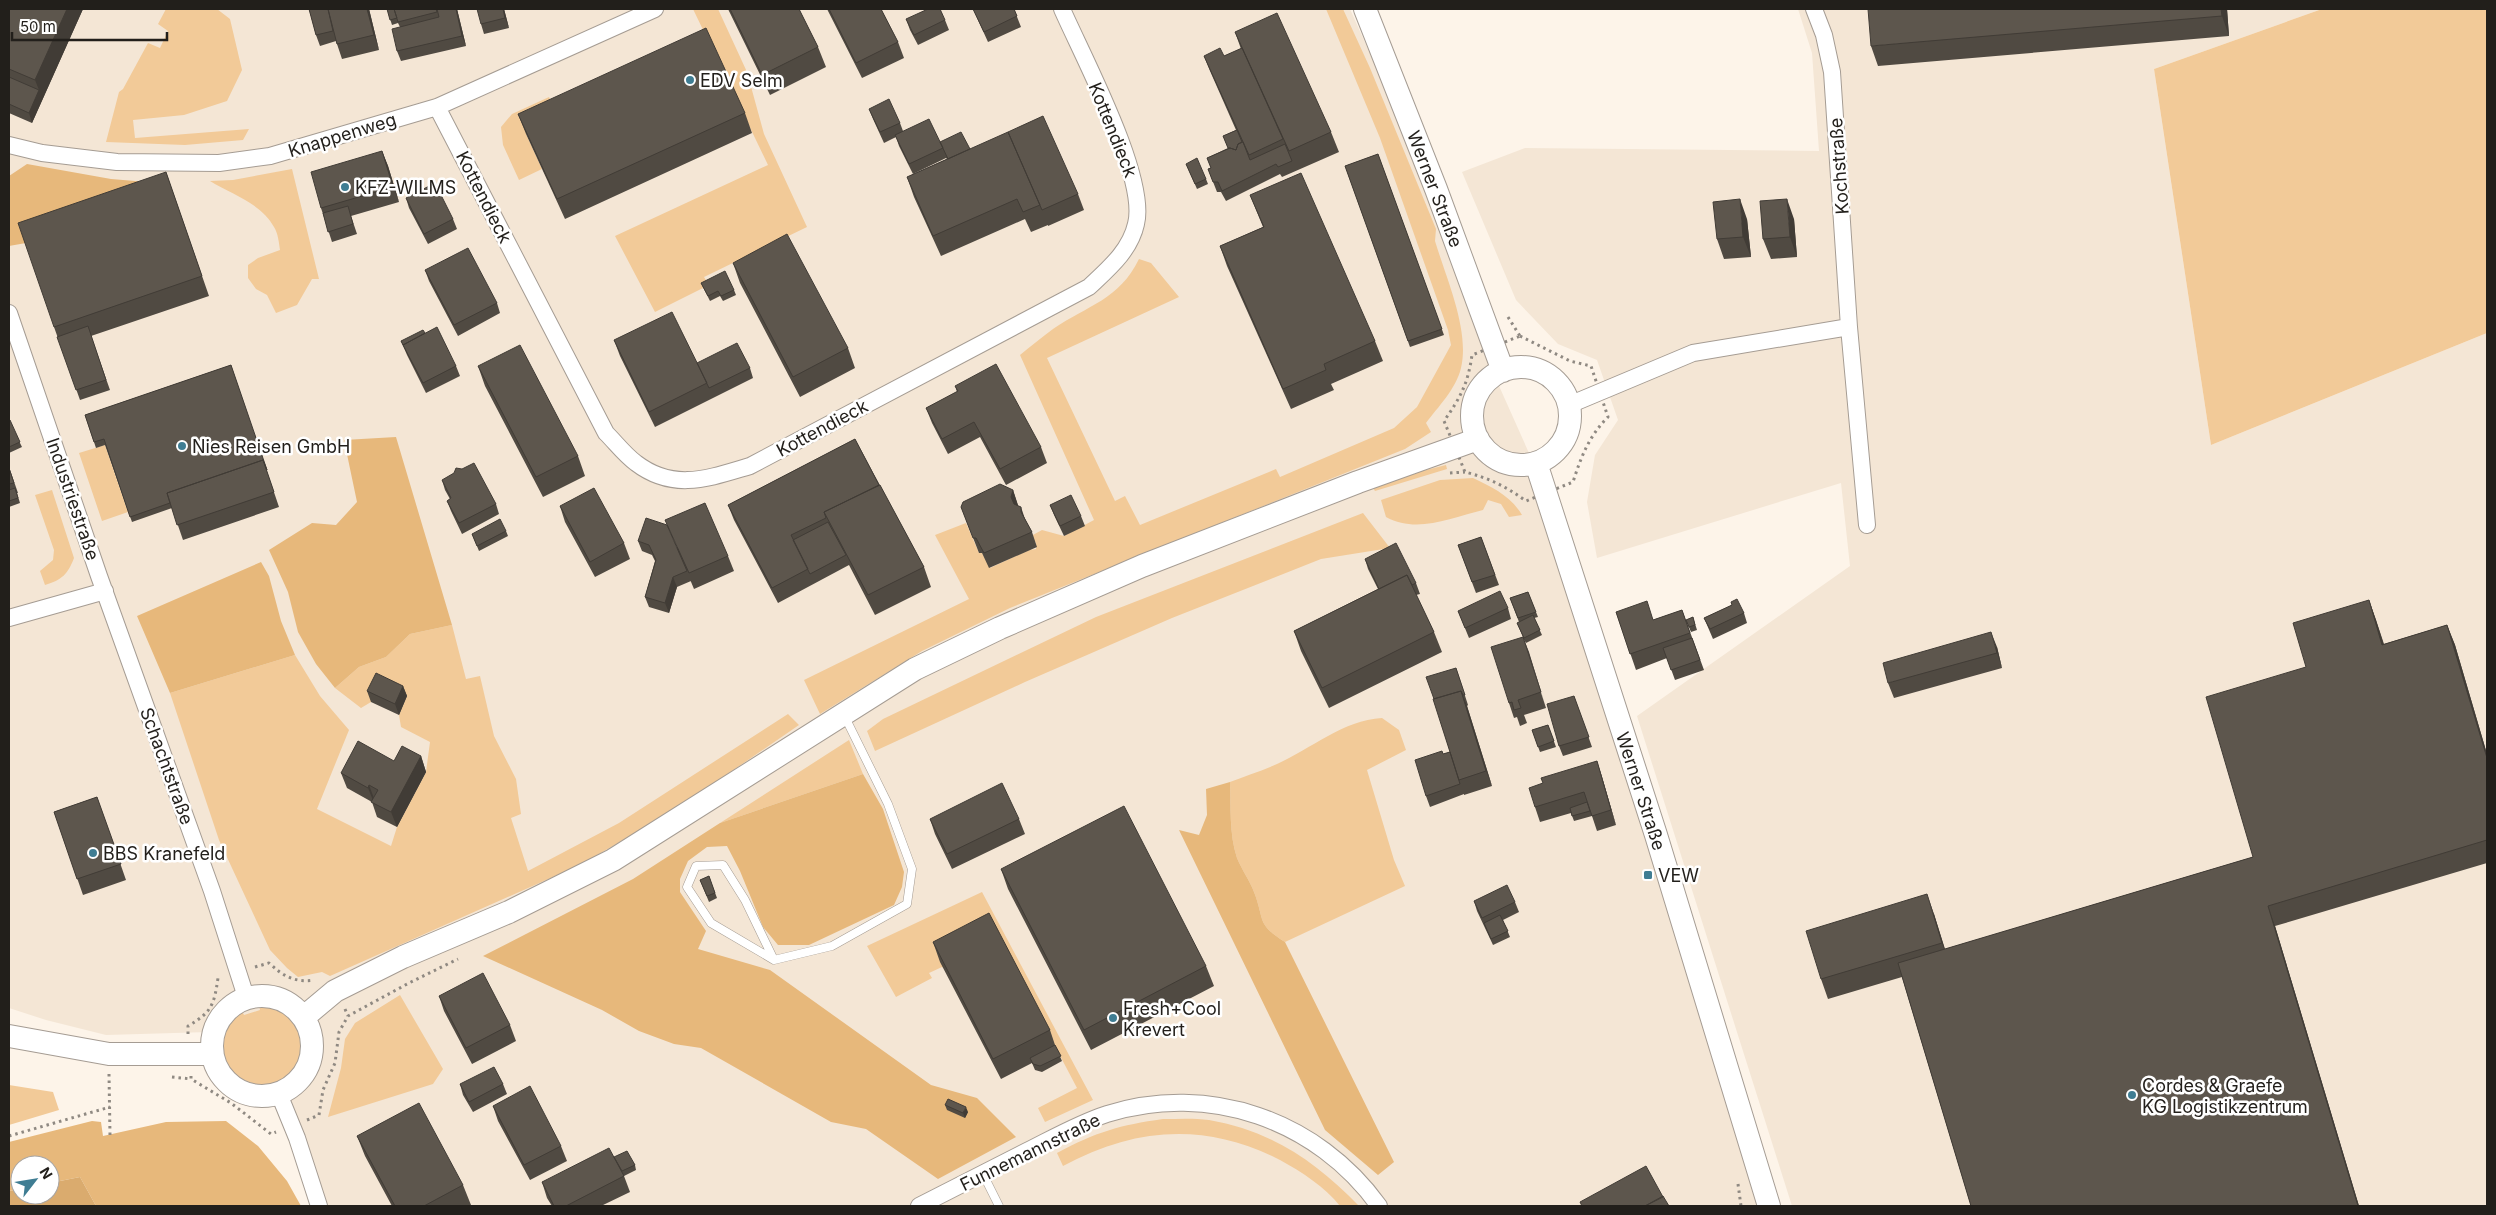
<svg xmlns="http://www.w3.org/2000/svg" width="2496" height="1215" font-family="Inter,sans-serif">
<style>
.built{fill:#f4e6d5}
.green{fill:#f2ca98}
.forest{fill:#e7b87b}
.water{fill:#daab6e}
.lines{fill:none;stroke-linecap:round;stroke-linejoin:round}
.lane-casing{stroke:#a59c93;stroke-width:9}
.street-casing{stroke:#a59c93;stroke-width:18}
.secondary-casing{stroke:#a59c93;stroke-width:24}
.path{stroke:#8f8982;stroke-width:3;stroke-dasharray:2.5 4;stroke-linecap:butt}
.lane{stroke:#fff;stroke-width:8}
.street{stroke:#fff;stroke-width:16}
.secondary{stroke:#fff;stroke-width:22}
.wall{fill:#504a42}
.shaded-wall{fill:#413c36}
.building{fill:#5d564d;stroke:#413c36}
.poi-dot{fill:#3f7d93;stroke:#fff;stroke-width:2}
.labels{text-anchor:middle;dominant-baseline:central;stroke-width:5;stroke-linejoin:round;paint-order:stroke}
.poi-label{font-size:18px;fill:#221f1b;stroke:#fff;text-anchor:start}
.street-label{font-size:18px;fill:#221f1b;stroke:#fff}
</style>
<rect width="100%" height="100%" fill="#fdf4e9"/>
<path class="built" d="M9,9H1350L1413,150L1491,368L1537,471L1766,1206H312L290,1139L275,1101L259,1100L233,1093L218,1078L209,1057V1032L106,1035L46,1020L9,1008Z
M1798,9H2322L2154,69L2211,445L2487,333V1206H1792L1637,716L1850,566L1841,483L1597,558L1587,502L1595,455L1618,420L1597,360L1558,344L1516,300L1462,172L1525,148L1819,151L1812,53Z"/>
<path class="green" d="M166,9H217L230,19L242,70L227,101L184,115L133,120L135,138L249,129L243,140L185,145L106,142L119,92L123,89L148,43L160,48L168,31L158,24Z
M693,9H718L747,72L764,134L807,227L704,277L709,285L655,312L615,236L768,165Z
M1326,9H1343L1370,68L1436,229L1435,241C1446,278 1470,330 1461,368C1456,389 1438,407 1426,423L1431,432L1405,449L1010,608L922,651L820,714L804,680L969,599L935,535L966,523L979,553H982L990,568L1029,550L1036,549V543L1031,536L1042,530L1064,536L1094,520L1020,355C1031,346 1042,337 1053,329C1088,305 1119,300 1139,259L1151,263L1179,297L1047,358L1115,501L1125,496L1140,525L1276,469L1280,477L1394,428L1417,407L1451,345L1448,330L1380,138Z
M2322,9H2487V333L2211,445L2154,69Z
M549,97L560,118L526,134L542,169L519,180L503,145L501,127L512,114Z
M292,169L319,279H312L297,305L276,313L267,295L256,289L248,278V265L258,258L280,250C279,243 278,233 274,227C261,203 231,194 210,181L233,180Z
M105,445L128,512L102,521L79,453Z
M1446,465L1447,469L1375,491L1373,488L1422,471Z
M1473,478C1493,488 1510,495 1522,515L1509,517L1501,504L1488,500L1483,510C1450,518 1417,534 1386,517L1381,500L1440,480Z
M52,490L74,558C68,574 62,580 45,585L40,571L53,560L54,550L35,495Z
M1363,513L1390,548L1321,559L1172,618L1025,682L875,751L867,731L883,719L1096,617Z
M452,625L466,679L480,676L494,736L516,779L521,814L511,818L528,871L619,823L788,714L799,725L681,806L582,864L330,976L322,972L298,977L287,968L270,950L219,840L170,693L295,655L320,696L349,730L317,809L391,846L397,827L426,772L430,742L401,727L399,715L407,696L371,702L361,708L335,688L359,667L386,657L410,634Z
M1382,718L1399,730L1406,750L1367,770L1394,860L1405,886L1285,942C1256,924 1265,920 1254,892C1250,881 1242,870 1237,858C1229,834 1231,806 1230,782C1245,776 1262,771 1277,764C1311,749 1343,720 1382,718Z
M849,740L863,774L720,823Z
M982,892L1093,1100L1045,1122L1038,1108L1077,1088L1057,1050L942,967L929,973L932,978L896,997L867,946Z
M400,995L443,1069L433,1084L328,1117L341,1068L345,1039L355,1023Z
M267,1004C274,1007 282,1010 288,1015C327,1046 283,1106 239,1077C231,1072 225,1061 223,1051C221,1036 229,1020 242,1011L244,1015L260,1010L259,1005Z
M9,1085L53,1092L59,1110L9,1125Z
M1163,1119C1178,1119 1194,1118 1209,1120C1272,1131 1316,1162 1359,1206H1340C1325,1187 1302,1172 1280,1160C1206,1122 1135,1127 1063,1166L1057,1153C1096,1132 1120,1125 1163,1119Z"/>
<path class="forest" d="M27,164L111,179L159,183L26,243L9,246V176Z
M396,437L452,625L410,634L386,657L359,667L335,688L316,664L298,632L288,592L269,550L312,523L336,525L357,502L344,440Z
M261,562L269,576L281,621L295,655L170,693L137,616Z
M863,774L883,809L904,872L902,887L894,905L809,945H778L763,927L740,871L727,846L707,847L688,861L680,879V892L706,931L698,949L770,970L931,1085L977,1098L1016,1137L938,1179L866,1129L831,1122L701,1048L674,1044L639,1031L602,1010L483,956L633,879L720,823Z
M1230,782C1231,806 1229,834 1237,858C1242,870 1250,881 1254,892C1265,920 1256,924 1285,942L1394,1162L1378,1175L1325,1130L1179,830L1199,835L1207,815L1206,789Z
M92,1121L101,1122L103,1136L166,1122L226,1121L258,1146L287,1181L301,1206H96L80,1177L50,1183V1165H20V1189L9,1191V1142Z"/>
<path class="water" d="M80,1177L96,1206H9V1191L20,1189V1195H50V1183Z"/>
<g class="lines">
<defs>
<path id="lane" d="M774,960L745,900L723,865L696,866L687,887L711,923L774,960L832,946L907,904L912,869L888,804L844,715
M983,1174L999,1206"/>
<path id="street" d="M1814,9L1824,35L1832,72L1849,327L1867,525
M437,107L606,433C616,443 625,455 636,463C674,492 709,478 750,466L1089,287C1108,269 1130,251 1136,224C1148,178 1082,55 1062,9
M9,145L42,153L117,162L219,163L270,156L437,107L655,9
M9,313L99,576L212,891L246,997
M1569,405L1693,353L1849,327
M9,618L105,591
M279,1094L297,1138L319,1206
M919,1206C955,1188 991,1169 1027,1151C1053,1138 1079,1123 1107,1114C1209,1082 1317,1120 1379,1206"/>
<path id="secondary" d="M1365,9L1436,189L1503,371
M1472 416a49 49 0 1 1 98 0a49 49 0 1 1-98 0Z
M1536,463L1656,835L1769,1206
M212 1046a50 50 0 1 1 100 0a50 50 0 1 1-100 0Z
M304,1017L335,991L403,957L509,912L613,860L915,669L1000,628L1142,566L1358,482L1478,439
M9,1036L109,1054H212"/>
</defs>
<use href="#lane" class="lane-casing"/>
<use href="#street" class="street-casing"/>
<use href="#secondary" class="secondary-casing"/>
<path class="path" d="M1508,317L1520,336
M1520,336L1570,361L1591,366L1608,417C1589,436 1581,457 1573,482L1526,501C1507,487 1489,478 1465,472L1444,421C1461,397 1468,383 1472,355Z
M1450,473L1465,472
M255,967L269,963C283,976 295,983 314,980
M345,1009L348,1016
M188,1034V1026C212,1012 214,1005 218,978H220
M109,1074L110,1135
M191,1076V1079L231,1103L271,1134L276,1132
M172,1077L191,1079
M307,1120L319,1115L323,1090L335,1063L339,1032L348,1016L409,983L458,959
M9,1136L110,1107
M1738,1184L1741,1206"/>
<use href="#lane" class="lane"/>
<use href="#street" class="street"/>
<use href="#secondary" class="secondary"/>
</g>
<path class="wall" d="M9,9H83L32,123L9,113Z
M309,9H369L379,50L342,59L336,41L320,46L316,35Z
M387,9H457L466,46L401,61L397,51L400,27L398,23L392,25Z
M504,9L509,28L484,34L481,24Z
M728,9H799L818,47L826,67L770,95Z
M827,9H881L898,42L904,58L862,78Z
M973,9H1014L1021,27L988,42Z
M2227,9L2229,36L1878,66L1871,46Z
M906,19L945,20L949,30L918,45L910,30Z
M1235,32L1331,132L1339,152L1282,177L1280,174L1226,201L1221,192H1217L1208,169L1211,168L1207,158L1228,148L1223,136L1236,130L1210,71L1204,56H1224L1241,49Z
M869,109L900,123L903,131L940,142L970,149L1078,194L1084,210L1048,226V225L1031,232L1025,219L941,256L914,197L907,177L947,159L946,158L913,174L899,146L896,137L884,143L873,119Z
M745,113L752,133L565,219L526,134L518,114Z
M382,151L388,166L399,202L351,216L357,234L332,242L321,208Z
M1378,154L1444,335L1410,347L1345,166Z
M1186,164L1206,179L1208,184L1197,189Z
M166,172L209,296L91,336L110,390L80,400L54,327Z
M1250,195L1375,341L1383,361L1331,384L1334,390L1291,409L1227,266L1220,246L1263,227Z
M406,198L453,219L457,229L428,244L409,208Z
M1747,219L1751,257L1724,259L1717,239Z
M1794,219L1797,257L1771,259L1763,239Z
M733,263L848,348L855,368L800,397L740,283Z
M425,270L497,303L500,313L458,336L429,281Z
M701,283L734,290L736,295L723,301L720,296L710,301Z
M425,333L456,366L460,376L426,393L407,355L401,341Z
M614,340L697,363L750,368L753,378L655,427L620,356Z
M231,365L279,507L183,540L172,508L132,522L105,445L96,448L85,415Z
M478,366L578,456L585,476L543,497L485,386Z
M955,386L1041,447L1047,463L1006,485L980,437L948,454L932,423L926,408L957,392Z
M9,421L22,447L9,453Z
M855,439L924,567L931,587L875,615L849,565L778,603L734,520L728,505Z
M9,467L18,493H17L20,503L9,507Z
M442,480L496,504L499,514L462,534L451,511L447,501L450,499L445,490Z
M1013,490L1018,506L1032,532L1037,547L989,568L982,553H979L961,507Z
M1050,505L1081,516L1085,526L1064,536L1054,515Z
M560,506L624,543L630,559L595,577L565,522Z
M506,531L508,536L479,551L472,534Z
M1481,537L1499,585L1476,593L1458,545Z
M638,541L728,556L734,571L694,589L689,577L691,581L677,587L669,613L649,607L645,597L655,561L652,555L642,551Z
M1365,559L1416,583L1420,594L1416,595L1434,632L1442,652L1329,708L1301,651L1294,631L1378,589L1368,569Z
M1528,592L1538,617L1534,618L1542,635L1526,643L1523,638L1546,708L1524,715L1527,723L1520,726L1517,717L1514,718L1509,703L1523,637L1517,623L1519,622L1510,598Z
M2369,600L2376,620L2384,644L2447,625L2455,645L2487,754V863L2275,926L2359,1206H1971L1902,977L1828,999L1821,979L1934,914L1945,949L2253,857Z
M1732,605L1744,613L1747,623L1713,639L1704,618Z
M1508,608L1511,619L1469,638L1458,611Z
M1682,610L1704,670L1675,680L1667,658L1636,670L1616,612L1653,620Z
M1693,617L1697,630L1691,632L1686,620Z
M1997,647L2002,668L1894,698L1888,683Z
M1456,668L1468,705L1467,706L1492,786L1464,795V794L1430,807L1426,796L1443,754L1450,752L1434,699Z
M403,686L407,696L399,715L371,702L367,691Z
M1574,696L1592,747L1563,756L1559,746Z
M1548,725L1556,747L1540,752L1532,730Z
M421,756L426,772L397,827L377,817L372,802L347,788L341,773L394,761Z
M1597,761L1602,777L1616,825L1597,831L1592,816L1574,821L1571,813L1540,822L1535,807L1543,783Z
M97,797L126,880L83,895L54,812Z
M930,819H1019L1025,834L952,869L935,834Z
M1001,869L1206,966L1214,986L1091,1050L1008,889Z
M709,876L717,898L709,902L700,880Z
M1474,901L1515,902L1519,912L1503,920L1510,937L1493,945L1477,911Z
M933,942L1050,1030L1055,1045L1062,1061L1042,1072L1035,1070L1032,1063L1001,1079L940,962Z
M439,996L510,1025L516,1041L472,1064L444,1011Z
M460,1084H503L507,1094L473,1112L463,1095Z
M945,1105L968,1112L965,1118L947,1110Z
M493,1106L561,1146L567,1161L530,1180L498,1121Z
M357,1136L463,1185L471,1205L468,1206H392L365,1156Z
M614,1157L635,1165L636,1170L624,1176L630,1192L601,1206H552L547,1198L542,1182Z"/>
<path class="shaded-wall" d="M67,9H83L32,123L29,113L39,90L35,80Z
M367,9H369L379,50L374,35Z
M456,9H457L466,46L462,36Z
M503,9H504L509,28L505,18Z
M2221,9H2227L2229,36L2222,16Z
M382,151L388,166L399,202L393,187Z
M1740,199L1747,219L1751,257L1743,237Z
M1787,199L1794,219L1797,257L1790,237Z
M1013,490L1018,505L1017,512L1011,497Z
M1021,507L1026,522L1021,512Z
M673,577L677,587L669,613L665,603Z
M2369,600L2376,620L2390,665L2382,645Z
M2447,625L2455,645L2487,754V758Z
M1991,632L1997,647L2002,668L1997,653Z
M1523,637L1529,652L1546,708L1541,692Z
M403,686L407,696L399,715L395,704Z
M1461,691L1467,706L1492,786L1486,771Z
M421,756L426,772L397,827L391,812Z
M1597,761L1602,777L1616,825L1611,810Z
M369,785L375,801L374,803L368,788Z
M1927,894L1934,914L1949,963L1942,943Z
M2268,906L2275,926L2359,1206H2358Z
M966,1107L968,1112L965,1118L963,1113Z"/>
<path class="building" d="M9,9H67L35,80L9,69Z
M309,9H328L333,31L316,35Z
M328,9H367L374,35L337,44Z
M387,9H394L397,18L390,20Z
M394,9H436L437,12L398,22Z
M437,9H456L462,36L397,51L392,29L439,17Z
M477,9H503L505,18L481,24Z
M730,9H799L818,47L762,75Z
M829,9H881L898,42L856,63Z
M928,9H940L945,20L914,35L906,19Z
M973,9H1014L1017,16L984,32Z
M1868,9H2221L2222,16L1871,46Z
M1277,13L1331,132L1289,151L1235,32Z
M706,28L745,113L557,199L518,114Z
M1220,48L1224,56L1242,48L1283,139L1249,155L1204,56Z
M9,77L39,90L29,113L9,104Z
M889,99L900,123L880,132L869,109Z
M1043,116L1078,194L1042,210L1008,132Z
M929,119L943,148L909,164L895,135Z
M1237,130L1242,142L1238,144L1236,150L1230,148H1228L1223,136Z
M961,132L970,149L948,159L940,142Z
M1008,132L1040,205L1023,212L1017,199L933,236L907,177Z
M1243,142L1250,160L1285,144L1292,161L1278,167L1276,164L1222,191L1218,182H1213L1208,169L1211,168L1207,158L1230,148L1236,150L1238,144Z
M382,151L393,187L321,208L311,172Z
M1378,154L1442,329L1408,341L1345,166Z
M1197,158L1206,179L1195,184L1186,164Z
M166,172L202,276L54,327L18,223Z
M1301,173L1375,341L1324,364L1326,370L1283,389L1220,246L1264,227L1250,195Z
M435,183L453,219L424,234L406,198Z
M1740,199L1743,237L1717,239L1713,202Z
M1787,199L1790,237L1763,239L1760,201Z
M348,206L353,224L328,232L323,213Z
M787,234L848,348L793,377L733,263Z
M468,248L497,303L454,325L425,270Z
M725,271L734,290L721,296L718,291L708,296L701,283Z
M672,312L707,383L649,412L614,340Z
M88,326L106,380L76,390L57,337Z
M437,327L456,366L423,383L403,345Z
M423,330L425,333L403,345L401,341Z
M737,343L750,368L709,388L697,363Z
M520,345L578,456L536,477L478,366Z
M996,364L1041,447L1000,469L974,422L942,439L926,408L958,391L955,386Z
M231,365L267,470L263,460L167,493L170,503L130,517L104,439L94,442L85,415Z
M10,420L20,442L9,447V421Z
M855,439L879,485L824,512L826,518L791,535L808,569L772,588L728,505Z
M263,460L274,492L177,525L167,493Z
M474,463L496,504L459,523L447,501L451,498L442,480L454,473L456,468L462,469Z
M9,468L14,483L9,484Z
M1000,484L1013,490L1011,497L1014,504L1021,507V512L1032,532L984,553L976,538H973L961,507L963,502Z
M880,485L924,567L868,595L824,512Z
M15,488L18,498L9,501V490Z
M594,488L624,543L590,562L560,506Z
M1071,495L1081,516L1060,526L1050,505Z
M705,503L728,556L689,573L665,520Z
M646,518L667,525L687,571L673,577L665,603L645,597L656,560L649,545L638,541Z
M500,519L506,531L477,546L472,534Z
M828,522L846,555L810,574L793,540Z
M1481,537L1495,575L1472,582L1458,545Z
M1396,543L1416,583L1412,585L1407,575L1379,589L1365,559Z
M1407,575L1434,632L1322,688L1294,631Z
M1500,591L1508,608L1465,628L1458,611Z
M1528,592L1536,612L1518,618L1510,598Z
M1737,599L1744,613L1710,629L1704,618L1732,605L1731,602Z
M2369,600L2382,645L2447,625L2487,758V840L2268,906L2358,1206H1971L1898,963L2253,857L2206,697L2306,667L2293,623Z
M1647,601L1653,620L1682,610L1690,633L1630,654L1616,612Z
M1533,615L1540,630L1524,638L1517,623Z
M1693,617L1695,625L1689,627L1686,620Z
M1991,632L1997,653L1888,683L1883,663Z
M1523,637L1541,692L1518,700L1521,708L1514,710L1512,702L1509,703L1491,647Z
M1692,638L1700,660L1671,670L1663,648Z
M1456,668L1465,695H1463L1461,691L1434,699L1426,677Z
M376,673L403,686L395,704L367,691Z
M1461,691L1486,771L1459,780L1433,699Z
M1574,696L1589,737L1559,746L1547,704Z
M1548,725L1554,741L1538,747L1532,730Z
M358,741L394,761L402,746L421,756L391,812L371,802L378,790L369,785L368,788L341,773Z
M1442,751L1443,754L1450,752L1460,784L1426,796L1415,760Z
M1597,761L1611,810L1592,816L1584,792L1535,807L1529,788L1543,783L1541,778Z
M1002,783L1019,819L947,854L930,819Z
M97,797L121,864L77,879L54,812Z
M1587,802L1590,811L1572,816L1570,808Z
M1124,806L1206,966L1084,1030L1001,869Z
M709,876L715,893L707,896L700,880Z
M1507,885L1515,902L1482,918L1474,901Z
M1927,894L1942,943L1821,979L1806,931Z
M989,913L1050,1030L993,1059L933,942Z
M1500,915L1508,931L1491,939L1484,923Z
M483,973L510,1025L466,1048L439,996Z
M1055,1045L1061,1056L1040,1066L1033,1064L1030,1058Z
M494,1067L503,1084L469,1102L460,1084Z
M530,1086L561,1146L524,1165L493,1106Z
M948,1099L966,1107L963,1113L945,1105Z
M419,1103L463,1185L424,1206H395L357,1136Z
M609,1148L624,1176L566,1206H554L542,1182Z
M627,1151L635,1165L622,1171L614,1157Z
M1646,1166L1663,1197L1645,1206H1582L1580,1202Z
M1663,1196L1669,1206H1645Z"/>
<g class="poi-dot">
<circle cx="690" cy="80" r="5"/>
<circle cx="345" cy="187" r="5"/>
<circle cx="182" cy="446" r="5"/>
<circle cx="93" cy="853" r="5"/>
<rect x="1643" y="870" width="10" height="10" rx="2.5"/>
<circle cx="1113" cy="1018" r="5"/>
<circle cx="2132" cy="1095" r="5"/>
</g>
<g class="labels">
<g class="poi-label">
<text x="700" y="80">EDV Selm</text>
<text x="355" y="187">KFZ-WILMS</text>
<text x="192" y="446">Nies Reisen GmbH</text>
<text x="103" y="853">BBS Kranefeld</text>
<text x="1658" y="875">VEW</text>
<text x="1123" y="1008">Fresh+Cool<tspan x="1123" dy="21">Krevert</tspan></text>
<text x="2142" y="1085">Cordes &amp; Graefe<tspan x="2142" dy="21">KG Logistikzentrum</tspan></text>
</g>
<g class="street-label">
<text transform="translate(1113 130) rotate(68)">Kottendieck</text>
<text transform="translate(342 135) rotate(-17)">Knappenweg</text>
<text transform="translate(1839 166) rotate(-94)">Kochstraße</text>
<text transform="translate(1435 189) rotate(69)">Werner Straße</text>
<text transform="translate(484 197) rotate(63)">Kottendieck</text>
<text transform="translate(822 428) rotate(-28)">Kottendieck</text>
<text transform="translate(73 499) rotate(71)">Industriestraße</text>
<text transform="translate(167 766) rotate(70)">Schachtstraße</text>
<text transform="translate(1641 791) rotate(72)">Werner Straße</text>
<text transform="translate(1030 1152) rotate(-26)">Funnemannstraße</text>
</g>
</g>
<rect width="2496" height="1215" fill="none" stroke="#221f1b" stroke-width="20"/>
<g transform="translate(35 1180) rotate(59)"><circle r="24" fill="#ffffff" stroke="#a7a5a4"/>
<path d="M0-4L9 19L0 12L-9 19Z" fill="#3f7d93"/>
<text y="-8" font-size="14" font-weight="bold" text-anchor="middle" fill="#221f1b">N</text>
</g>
<path d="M12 32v8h155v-8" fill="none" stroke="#221f1b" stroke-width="2.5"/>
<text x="20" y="32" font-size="15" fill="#221f1b" stroke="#ffffff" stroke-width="4" paint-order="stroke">50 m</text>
</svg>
